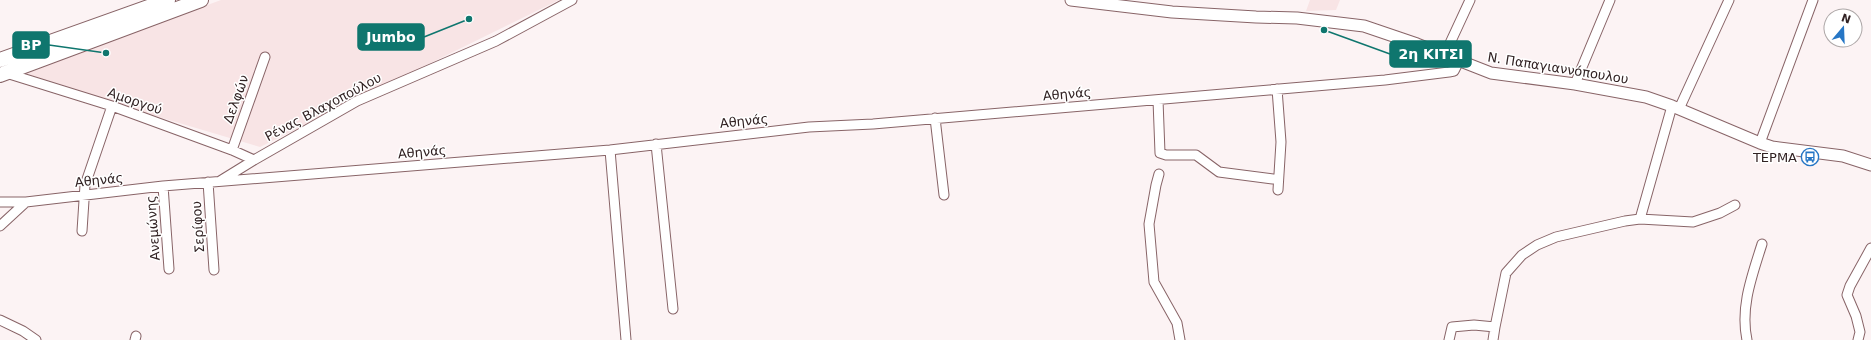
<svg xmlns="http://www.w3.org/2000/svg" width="1871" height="340" font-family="'DejaVu Sans',sans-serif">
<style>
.built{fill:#f8e4e5}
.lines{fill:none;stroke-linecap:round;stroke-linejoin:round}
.minor-casing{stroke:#886467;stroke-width:11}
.tertiary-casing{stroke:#886467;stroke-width:13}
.primary-casing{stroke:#886467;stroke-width:16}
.minor{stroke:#fff;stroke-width:9}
.tertiary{stroke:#fff;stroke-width:11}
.primary{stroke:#fff;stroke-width:14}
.labels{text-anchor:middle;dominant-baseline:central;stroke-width:3;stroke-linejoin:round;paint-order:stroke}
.street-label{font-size:13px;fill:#312223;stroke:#fff}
.poi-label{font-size:13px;fill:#312223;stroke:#fff;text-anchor:end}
.leader{fill:none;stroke:#0f766e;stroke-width:1.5}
.callout-dot{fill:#0f766e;stroke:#fff;stroke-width:1.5}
.callout{fill:#0f766e;stroke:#0f766e;stroke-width:1.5}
.callout-label{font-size:14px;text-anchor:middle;font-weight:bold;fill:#fff}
</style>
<rect width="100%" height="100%" fill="#fcf3f4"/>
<path class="built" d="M221,0H559L260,147L17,75Z
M1310,0H1340L1336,10L1306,11Z"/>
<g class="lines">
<defs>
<path id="minor" d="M1445,54L1470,0
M6,73L112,106L232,150L254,160
M1575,84L1610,0
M1277,89L1281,142L1278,190
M1158,100L1160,153L1166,155H1196L1219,172L1273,179
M1679,109L1729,0
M935,118L944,195
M1760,143L1813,0
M656,144L673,309
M232,150L265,57
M610,150L626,340
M1159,174L1156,185L1149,224L1154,282L1177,323L1180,340
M220,181L254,160L357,101L496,41L572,0
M208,182L214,270
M163,186L169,269
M0,202H26L163,186L610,150L809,127L873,124L1385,80L1449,72L1454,71L1459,61
M1640,219L1672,106
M0,226L26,202
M82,231L85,185L112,106
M0,320L23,331L36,340
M1495,327L1506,273L1522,255L1537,245L1556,237L1625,221L1640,219L1693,222L1720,213L1735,205
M135,340L136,336
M1449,340L1452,327L1474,325L1495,327L1493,340
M1747,340C1740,307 1752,276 1762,244
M1858,340L1860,332L1856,316L1847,295L1850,286L1871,248"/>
<path id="tertiary" d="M1071,0L1172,12L1256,17L1297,18L1364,26L1417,44L1491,73L1575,84L1646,97L1672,106L1760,143L1772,147L1843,156L1871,165"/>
<path id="primary" d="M0,60L168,0
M0,75L201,0"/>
</defs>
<use href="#minor" class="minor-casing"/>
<use href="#tertiary" class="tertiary-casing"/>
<use href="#primary" class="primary-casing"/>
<use href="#minor" class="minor"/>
<use href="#tertiary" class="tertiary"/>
<use href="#primary" class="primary"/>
</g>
<defs>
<symbol id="bus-ring" viewBox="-11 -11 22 22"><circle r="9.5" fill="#fff" stroke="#2676c5" stroke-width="1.5"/><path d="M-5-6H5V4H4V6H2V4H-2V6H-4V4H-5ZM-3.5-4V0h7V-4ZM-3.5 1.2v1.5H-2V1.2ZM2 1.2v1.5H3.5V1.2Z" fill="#2676c5"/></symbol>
</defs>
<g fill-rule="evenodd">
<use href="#bus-ring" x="1800" y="147" width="20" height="20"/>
</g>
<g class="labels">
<g class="street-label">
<text transform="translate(1558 68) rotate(9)">Ν. Παπαγιαννόπουλου</text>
<text transform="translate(1067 94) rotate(-5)">Αθηνάς</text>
<text transform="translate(236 99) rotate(-70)">Δελφών</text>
<text transform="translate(135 101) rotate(19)">Αμοργού</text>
<text transform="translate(323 107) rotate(-28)">Ρένας Βλαχοπούλου</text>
<text transform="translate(744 121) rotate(-6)">Αθηνάς</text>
<text transform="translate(422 152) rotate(-5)">Αθηνάς</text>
<text transform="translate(99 180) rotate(-6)">Αθηνάς</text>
<text transform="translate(198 227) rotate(-94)">Σερίφου</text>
<text transform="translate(153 228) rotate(-94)">Ανεμώνης</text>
</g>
<g class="poi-label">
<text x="1797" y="157">ΤΕΡΜΑ</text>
</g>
</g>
<path class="leader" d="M469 19L424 37M106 53L49 45M1324 30L1390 54"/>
<g class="callout-dot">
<circle cx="469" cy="19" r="4"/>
<circle cx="106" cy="53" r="4"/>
<circle cx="1324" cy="30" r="4"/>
</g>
<g class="callout">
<rect x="358" y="24" width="66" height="26" rx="4"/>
<rect x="13" y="32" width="36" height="26" rx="4"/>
<rect x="1390" y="41" width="81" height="26" rx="4"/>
</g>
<g class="callout-label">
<text x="391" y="42">Jumbo</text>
<text x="31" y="50">BP</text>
<text x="1431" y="59">2η ΚΙΤΣΙ</text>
</g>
<g transform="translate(1843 28) rotate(19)"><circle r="19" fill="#ffffff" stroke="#ada7a7"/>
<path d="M0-3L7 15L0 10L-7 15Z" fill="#2676c5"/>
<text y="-6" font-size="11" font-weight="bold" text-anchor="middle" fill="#312223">N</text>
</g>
</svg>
